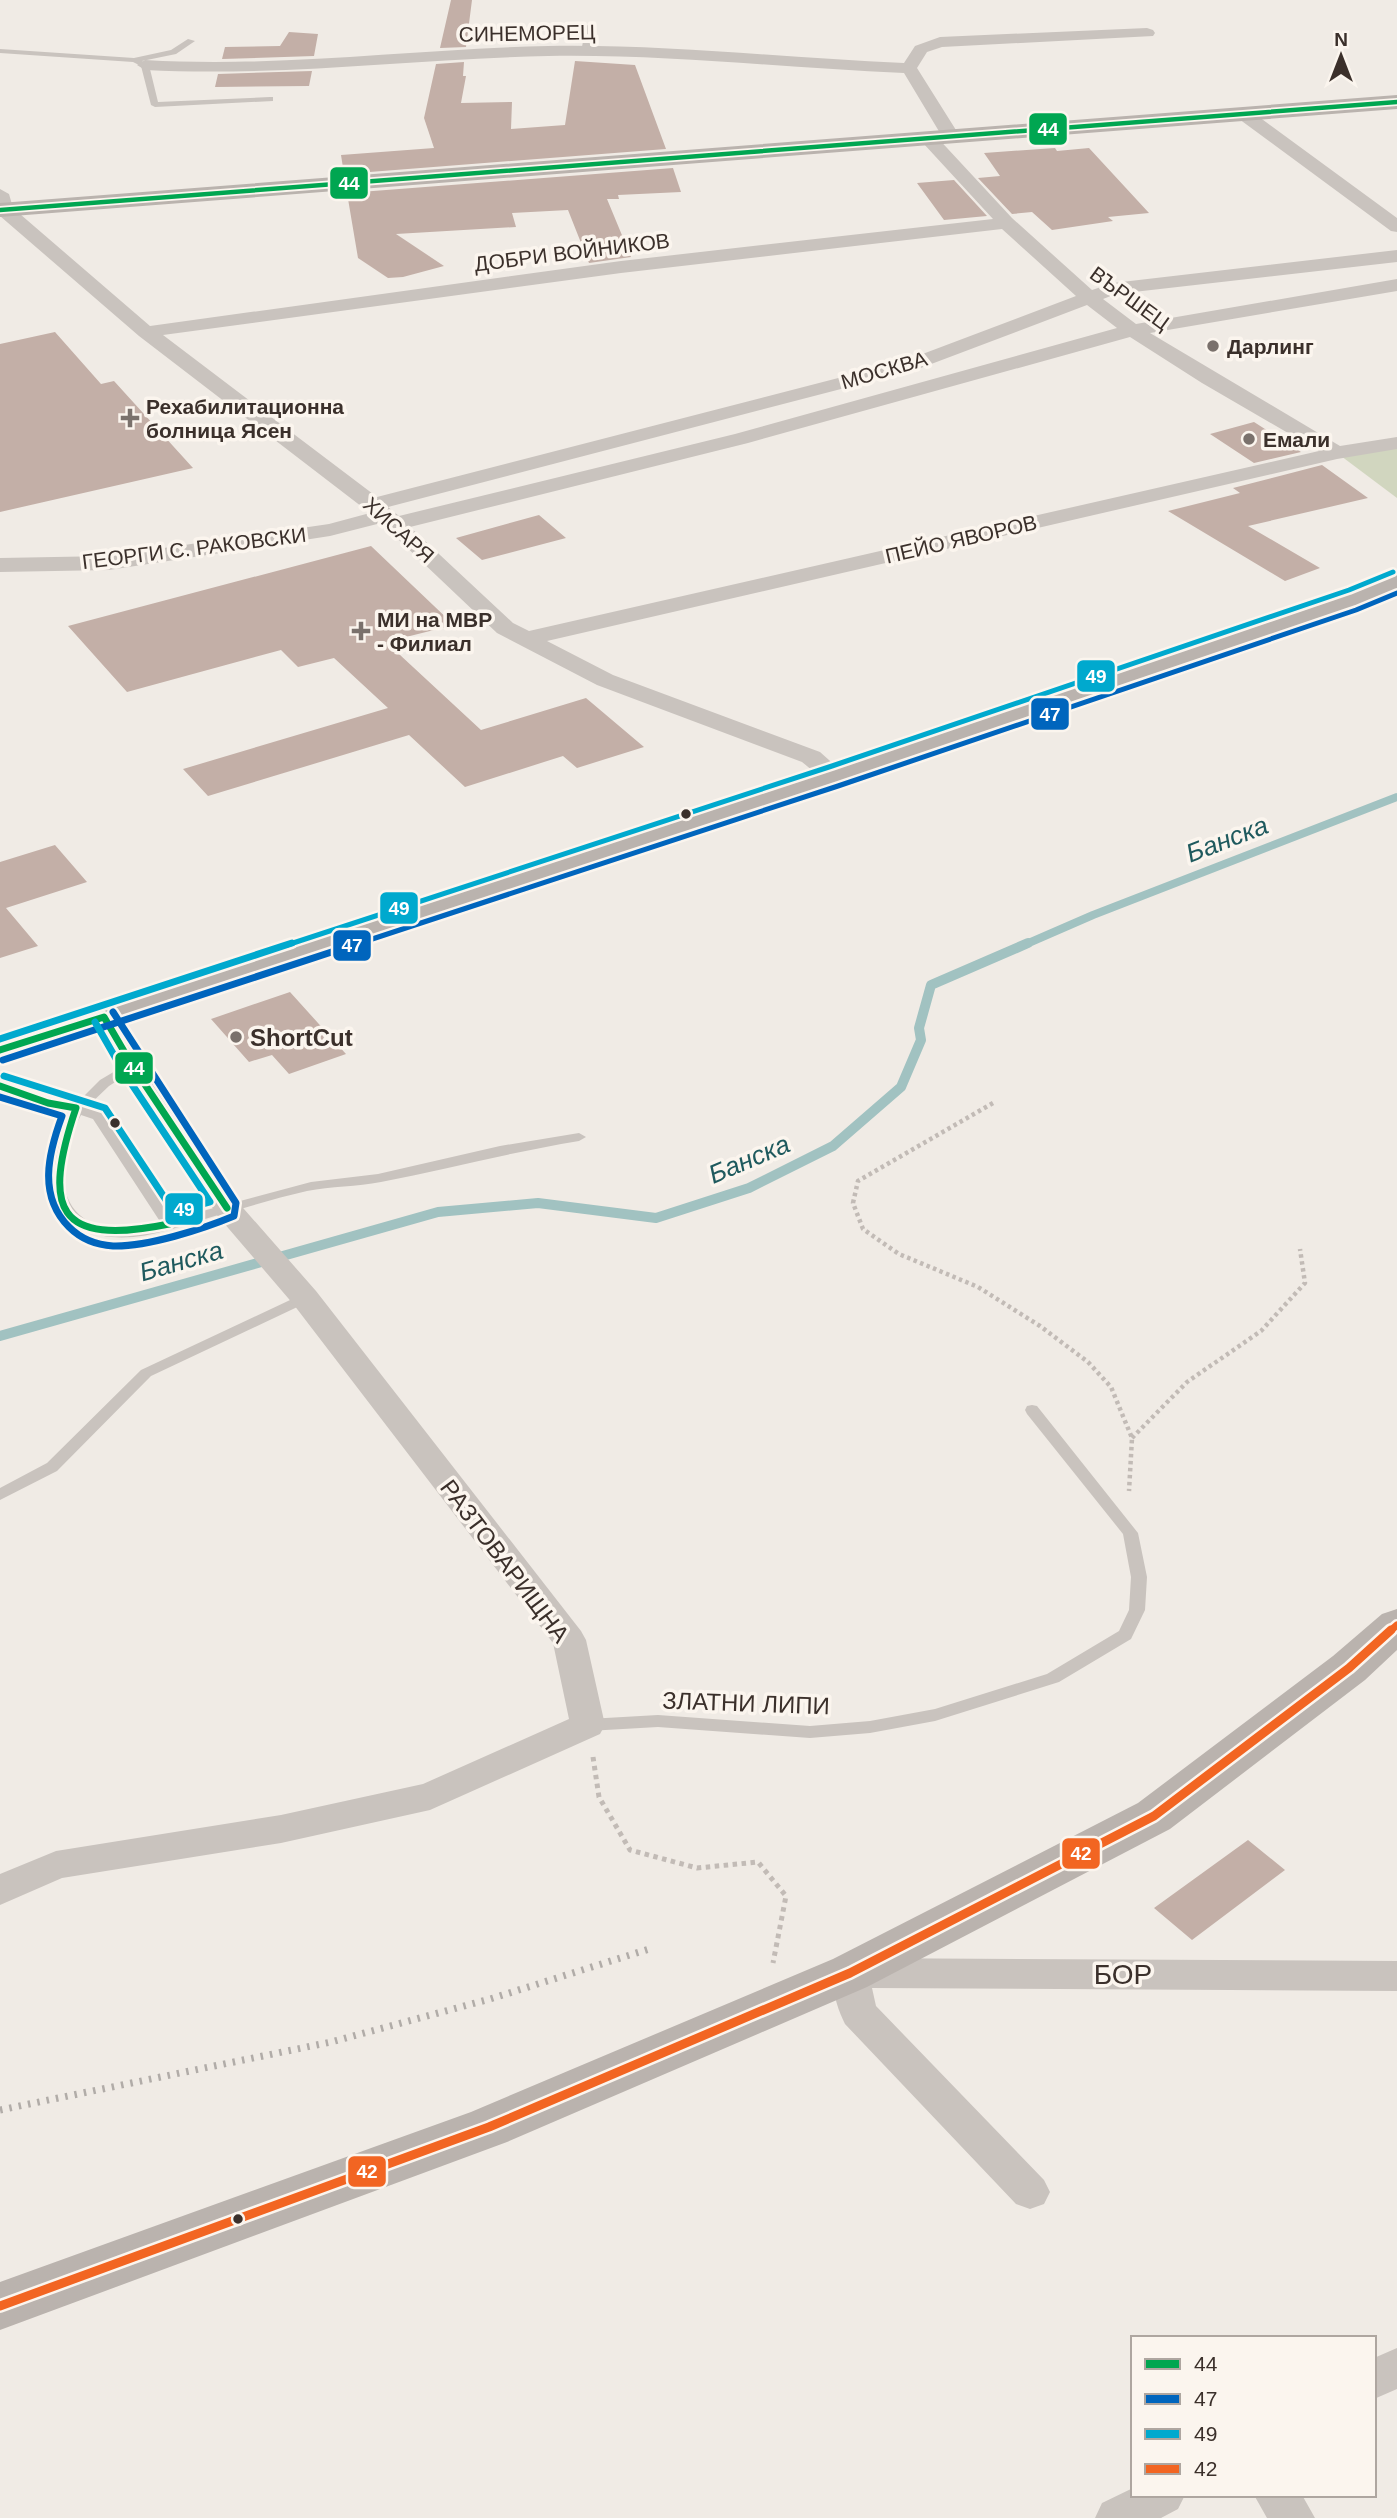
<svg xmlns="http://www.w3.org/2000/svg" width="1397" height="2518" font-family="Arial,sans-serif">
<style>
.green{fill:#d1d6bf}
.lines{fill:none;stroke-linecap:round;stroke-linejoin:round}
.stream-far1{stroke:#a1c2c1;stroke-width:8}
.stream{stroke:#a1c2c1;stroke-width:10}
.building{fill:#c3afa7}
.path-far1{stroke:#c2bbb6;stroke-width:4.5;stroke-dasharray:3.5 3.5;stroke-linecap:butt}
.path{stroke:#c2bbb6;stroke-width:5;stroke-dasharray:4.5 4.5;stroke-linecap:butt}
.lane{fill:#c9c3be;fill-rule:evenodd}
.street{fill:#c9c3be;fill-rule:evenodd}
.secondary{fill:#bab3ae;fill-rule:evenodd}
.rail{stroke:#b1aca8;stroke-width:7;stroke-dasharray:2.5 7;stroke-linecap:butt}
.bus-1-far1-casing{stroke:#fbf5ee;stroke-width:8}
.bus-1-casing{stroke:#fbf5ee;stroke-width:12}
.bus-2-far1-casing{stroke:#fbf5ee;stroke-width:10}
.bus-2-casing{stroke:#fbf5ee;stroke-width:12}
.bus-3-far1-casing{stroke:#fbf5ee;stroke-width:10}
.bus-3-casing{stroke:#fbf5ee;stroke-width:12}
.bus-4-far1-casing{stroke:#fbf5ee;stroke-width:12}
.bus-4-casing{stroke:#fbf5ee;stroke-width:14}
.bus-1-far1{stroke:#00a651;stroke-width:4.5}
.bus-1{stroke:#00a651;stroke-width:7}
.bus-2-far1{stroke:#0065bd;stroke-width:5}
.bus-2{stroke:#0065bd;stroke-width:7}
.bus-3-far1{stroke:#00a9ce;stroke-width:5}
.bus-3{stroke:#00a9ce;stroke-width:7}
.bus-4-far1{stroke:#f26522;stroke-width:7}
.bus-4{stroke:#f26522;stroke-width:9}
.poi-dot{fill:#7a716c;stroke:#fbf5ee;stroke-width:2.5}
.bus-dot{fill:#3b302b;stroke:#fbf5ee;stroke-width:2.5}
.labels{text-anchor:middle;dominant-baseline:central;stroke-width:7;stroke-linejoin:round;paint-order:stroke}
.far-street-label{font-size:21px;fill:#3b302b;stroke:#fbf5ee}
.far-poi-label{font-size:21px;font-weight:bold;fill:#3b302b;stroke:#fbf5ee;text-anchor:start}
.poi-label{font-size:24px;font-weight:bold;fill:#3b302b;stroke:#fbf5ee;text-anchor:start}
.street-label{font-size:24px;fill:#3b302b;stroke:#fbf5ee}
.water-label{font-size:26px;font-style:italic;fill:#1f5a5e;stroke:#fbf5ee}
.near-street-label{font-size:28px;fill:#3b302b;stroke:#fbf5ee}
.line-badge{stroke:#fbf5ee;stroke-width:2.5}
.badge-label{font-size:19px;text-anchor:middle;font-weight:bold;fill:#fff}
</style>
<rect width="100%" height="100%" fill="#f0ebe5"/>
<path class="green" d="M1397,443V498L1337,453Z"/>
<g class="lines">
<path class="stream-far1" d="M1024,945L1093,915L1397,797"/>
<path class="stream" d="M0,1336L438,1212L538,1203L656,1218L749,1188L833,1146L901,1087L921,1040L919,1028L931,985L1028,943"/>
</g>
<path class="building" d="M451,0H472L466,47L440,48Z
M289,32L318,34L314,56L222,59L225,47L280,46Z
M575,61L635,65L666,149L344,174L341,155L434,148L424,118L436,64L464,62L463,76H466L461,103L512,102L511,129L565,125Z
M312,71L309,86L215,87L218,74Z
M1055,148L1057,151L1089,148L1149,213L1108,217L1113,221L1052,230L1032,212L1012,214L978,178L1000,176L984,153Z
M673,168L681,192L618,195L619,199H607L631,257L589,263L568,210L512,213L516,227L396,234L444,266L403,277L388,278L358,258L347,193Z
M954,180L987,216L944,220L917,183Z
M55,332L101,384L114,381L193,468L0,512V344Z
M1254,422L1301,452L1254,463L1210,434Z
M1322,465L1368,498L1248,526L1320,568L1285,581L1168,511L1240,493L1233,488Z
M539,515L566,538L482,560L456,538Z
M371,546L454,625L386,642L481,730L586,698L644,747L577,768L563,756L465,787L409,735L208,796L183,769L388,708L334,658L298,667L281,650L127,692L68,626Z
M55,845L87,882L6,908L38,946L0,958V862Z
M290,992L346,1054L289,1074L272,1055L249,1062L211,1019Z
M1248,1840L1285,1870L1192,1940L1154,1908Z"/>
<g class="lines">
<path class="path-far1" d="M993,1103L858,1181L853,1203L863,1229L899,1254L978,1287L1040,1326L1088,1362L1111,1387L1132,1438L1129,1491
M1132,1438L1187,1382L1261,1331L1305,1283L1300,1249"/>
<path class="path" d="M593,1757L599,1797L630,1850L697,1868L758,1862L786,1896L773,1963"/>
<path class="lane" d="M590,24L594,26L589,52L585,54L581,52L586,26Z
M188,39L195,41L176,54L142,61L149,65L158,102L270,97H273V101L155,107L151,105L141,66L133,62L0,53V49L134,58L171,50Z
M132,1061L138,1065L137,1068L109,1086L87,1107L103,1113L173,1219L311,1182L378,1174L500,1146L579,1133L586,1137L579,1141C512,1152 447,1169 381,1182C357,1187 331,1186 307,1191C276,1198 245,1208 215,1216C171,1229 125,1249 81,1229C67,1223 57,1212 53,1198C46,1169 56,1135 70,1111L43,1106L0,1090V1082L51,1099L76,1104L100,1080ZM81,1115L93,1119L161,1223C71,1247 41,1191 81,1115Z
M305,1293L312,1298L310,1301L151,1376L57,1471L0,1500V1488L47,1463L141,1370Z
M1032,1405L1037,1406L1138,1533L1147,1577L1145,1610L1131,1639L1059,1682L935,1721L870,1733L810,1738L658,1727L588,1731L582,1729L580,1725L582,1721L588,1719L658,1715L810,1726L870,1721L935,1709L1047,1674L1119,1631L1129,1610L1131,1577L1123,1534L1027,1414L1025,1410L1027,1406Z"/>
<path class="street" d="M1147,28L1153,30L1155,33L1153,36L942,47L927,52L917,68L961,138L952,143L943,138L904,73C785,68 667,54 548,56C413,59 280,77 145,70L137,65L145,60C280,68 413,49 548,46C667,44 786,58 904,63L915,46L940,37Z
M1245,110L1251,111L1397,218V232L1391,231L1239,119L1236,115L1239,111Z
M929,134L935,135L1012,218L1092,290L1113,283L1397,250V262L1116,294L1103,299L1136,324L1397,279V291L1150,333L1340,446L1397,437V449L1337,459L547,641L613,675L820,752L847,776L844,781C826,786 816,773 802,762L597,685L497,633L381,523L330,536L109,570L0,572V558L109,556L329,524L370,513L139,336L0,216V189L9,194L13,208L150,326L621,261L993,219L923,143L920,139ZM1002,229L1076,296L904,361L377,497L163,335L621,273ZM1087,305L1117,328L735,434L399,516L388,507L918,369ZM1130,337L1202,383L1319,451L529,631L513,623L410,527L748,443Z
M104,1009L114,1011L146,1065L237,1201L316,1291L581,1631L586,1640L605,1725L600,1734L430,1810L281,1843L62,1878L0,1905V1874L56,1851L281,1815L423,1784L569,1719L553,1643L294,1305L217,1215L118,1065L90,1017L94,1011Z
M850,1958L1397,1961V1991L872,1988L876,2006L1044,2180L1050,2192L1044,2204L1030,2209L1016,2204L845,2024C836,2006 828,1980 837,1962Z
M1397,2348V2389L1374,2399V2358Z
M1133,2488V2495H1185L1178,2509L1161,2518H1095L1102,2503Z
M1254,2495H1302L1315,2518H1267Z"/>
<path class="secondary" d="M1397,95V109L0,217V203Z
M1397,573V592L1363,606L846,783L0,1061V1038L824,769Z
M1397,1609V1650L1365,1680L1170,1829L867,1987L507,2142L0,2330V2282L471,2112L833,1959L1138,1803L1333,1656L1382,1614Z"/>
<path class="rail" d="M0,2110L331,2042L490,1999L649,1949"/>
<defs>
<path id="bus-1-far1" d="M0,210L1397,102"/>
<path id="bus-1" d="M0,1050L104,1017L132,1065L227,1208
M0,1086L48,1103L76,1108C42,1209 56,1247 169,1224"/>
<path id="bus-2-far1" d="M354,945L838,786L1356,610L1397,593"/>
<path id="bus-2" d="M3,1060L359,943
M0,1097L62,1116C48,1154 38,1196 69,1227C81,1239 97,1245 113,1246C147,1247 203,1229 234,1216L236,1203L113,1012"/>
<path id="bus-3-far1" d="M287,945L832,766L1349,590L1393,572"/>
<path id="bus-3" d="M0,1039L292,943
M4,1076L105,1108L174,1212L210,1202L123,1071L95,1022"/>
<path id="bus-4-far1" d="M1389,1632L1397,1625"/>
<path id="bus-4" d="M0,2306L489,2127L850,1973L1154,1816L1349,1668L1391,1630"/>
</defs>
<use href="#bus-1-far1" class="bus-1-far1-casing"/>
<use href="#bus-1" class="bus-1-casing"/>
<use href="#bus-2-far1" class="bus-2-far1-casing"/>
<use href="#bus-2" class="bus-2-casing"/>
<use href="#bus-3-far1" class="bus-3-far1-casing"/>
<use href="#bus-3" class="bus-3-casing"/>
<use href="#bus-4-far1" class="bus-4-far1-casing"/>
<use href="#bus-4" class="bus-4-casing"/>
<use href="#bus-1-far1" class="bus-1-far1"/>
<use href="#bus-1" class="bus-1"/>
<use href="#bus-2-far1" class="bus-2-far1"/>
<use href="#bus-2" class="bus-2"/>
<use href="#bus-3-far1" class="bus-3-far1"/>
<use href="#bus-3" class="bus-3"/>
<use href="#bus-4-far1" class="bus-4-far1"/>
<use href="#bus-4" class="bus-4"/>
</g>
<g class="poi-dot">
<circle cx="1213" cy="346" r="7"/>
<path d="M126.5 407.5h7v7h7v7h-7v7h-7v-7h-7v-7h7z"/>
<circle cx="1249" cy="439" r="7"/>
<path d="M357.5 620.5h7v7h7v7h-7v7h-7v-7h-7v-7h7z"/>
<circle cx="236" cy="1037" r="7"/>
</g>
<g class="bus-dot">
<circle cx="686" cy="814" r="6"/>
<circle cx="115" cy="1123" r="6"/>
<circle cx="238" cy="2219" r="6"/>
</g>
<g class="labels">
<g class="far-street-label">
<text transform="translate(527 33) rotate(-1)">СИНЕМОРЕЦ</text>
<text transform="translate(572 252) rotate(-7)">ДОБРИ ВОЙНИКОВ</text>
<text transform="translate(1130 298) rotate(36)">ВЪРШЕЦ</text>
<text transform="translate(884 370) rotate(-16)">МОСКВА</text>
<text transform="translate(399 530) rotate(42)">ХИСАРЯ</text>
<text transform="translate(961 539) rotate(-13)">ПЕЙО ЯВОРОВ</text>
<text transform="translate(194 548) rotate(-7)">ГЕОРГИ С. РАКОВСКИ</text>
</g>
<g class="far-poi-label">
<text x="1227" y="346">Дарлинг</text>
<text x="146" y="406">Рехабилитационна<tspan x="146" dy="24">болница Ясен</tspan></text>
<text x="1263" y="439">Емали</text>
<text x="377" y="619">МИ на МВР<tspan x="377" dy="24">- Филиал</tspan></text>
</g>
<g class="poi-label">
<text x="250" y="1037">ShortCut</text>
</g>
<g class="street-label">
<text transform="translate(505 1561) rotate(53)">РАЗТОВАРИЩНА</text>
<text transform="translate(746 1703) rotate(2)">ЗЛАТНИ ЛИПИ</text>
</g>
<g class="water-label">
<text transform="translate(1227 839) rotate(-21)">Банска</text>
<text transform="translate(749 1159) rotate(-23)">Банска</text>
<text transform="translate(181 1261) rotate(-16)">Банска</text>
</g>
<g class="near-street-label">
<text x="1123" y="1974">БОР</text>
</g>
</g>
<g class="line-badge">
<rect x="1028" y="112" width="40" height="34" rx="7" fill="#00a651"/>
<rect x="329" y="166" width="40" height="34" rx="7" fill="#00a651"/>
<rect x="1076" y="659" width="40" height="34" rx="7" fill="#00a9ce"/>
<rect x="1030" y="697" width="40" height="34" rx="7" fill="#0065bd"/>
<rect x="379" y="891" width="40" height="34" rx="7" fill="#00a9ce"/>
<rect x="332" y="929" width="40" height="33" rx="7" fill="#0065bd"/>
<rect x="114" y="1051" width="40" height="34" rx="7" fill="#00a651"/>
<rect x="164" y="1192" width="40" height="34" rx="7" fill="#00a9ce"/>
<rect x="1061" y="1837" width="40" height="33" rx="7" fill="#f26522"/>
<rect x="347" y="2155" width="40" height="33" rx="7" fill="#f26522"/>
</g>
<g class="badge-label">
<text x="1048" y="136">44</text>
<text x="349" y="190">44</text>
<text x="1096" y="683">49</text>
<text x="1050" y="721">47</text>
<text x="399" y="915">49</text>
<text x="352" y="952">47</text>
<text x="134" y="1075">44</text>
<text x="184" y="1216">49</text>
<text x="1081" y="1860">42</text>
<text x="367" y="2178">42</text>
</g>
<rect x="1131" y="2336" width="245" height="161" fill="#fbf5ee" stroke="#aea6a0" stroke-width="2"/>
<rect x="1145" y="2359" width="35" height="10" fill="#00a651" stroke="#aea6a0" stroke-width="2"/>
<text x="1194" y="2371" font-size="21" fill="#3b302b">44</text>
<rect x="1145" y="2394" width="35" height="10" fill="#0065bd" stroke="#aea6a0" stroke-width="2"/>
<text x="1194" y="2406" font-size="21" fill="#3b302b">47</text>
<rect x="1145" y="2429" width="35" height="10" fill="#00a9ce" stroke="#aea6a0" stroke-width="2"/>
<text x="1194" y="2441" font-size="21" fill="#3b302b">49</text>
<rect x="1145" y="2464" width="35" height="10" fill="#f26522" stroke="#aea6a0" stroke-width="2"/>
<text x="1194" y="2476" font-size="21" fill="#3b302b">42</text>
<g transform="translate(1341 56)" stroke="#fbf5ee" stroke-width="5" paint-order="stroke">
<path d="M0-5L12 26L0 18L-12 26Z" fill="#3b302b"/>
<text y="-10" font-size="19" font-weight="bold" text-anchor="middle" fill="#3b302b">N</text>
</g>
</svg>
